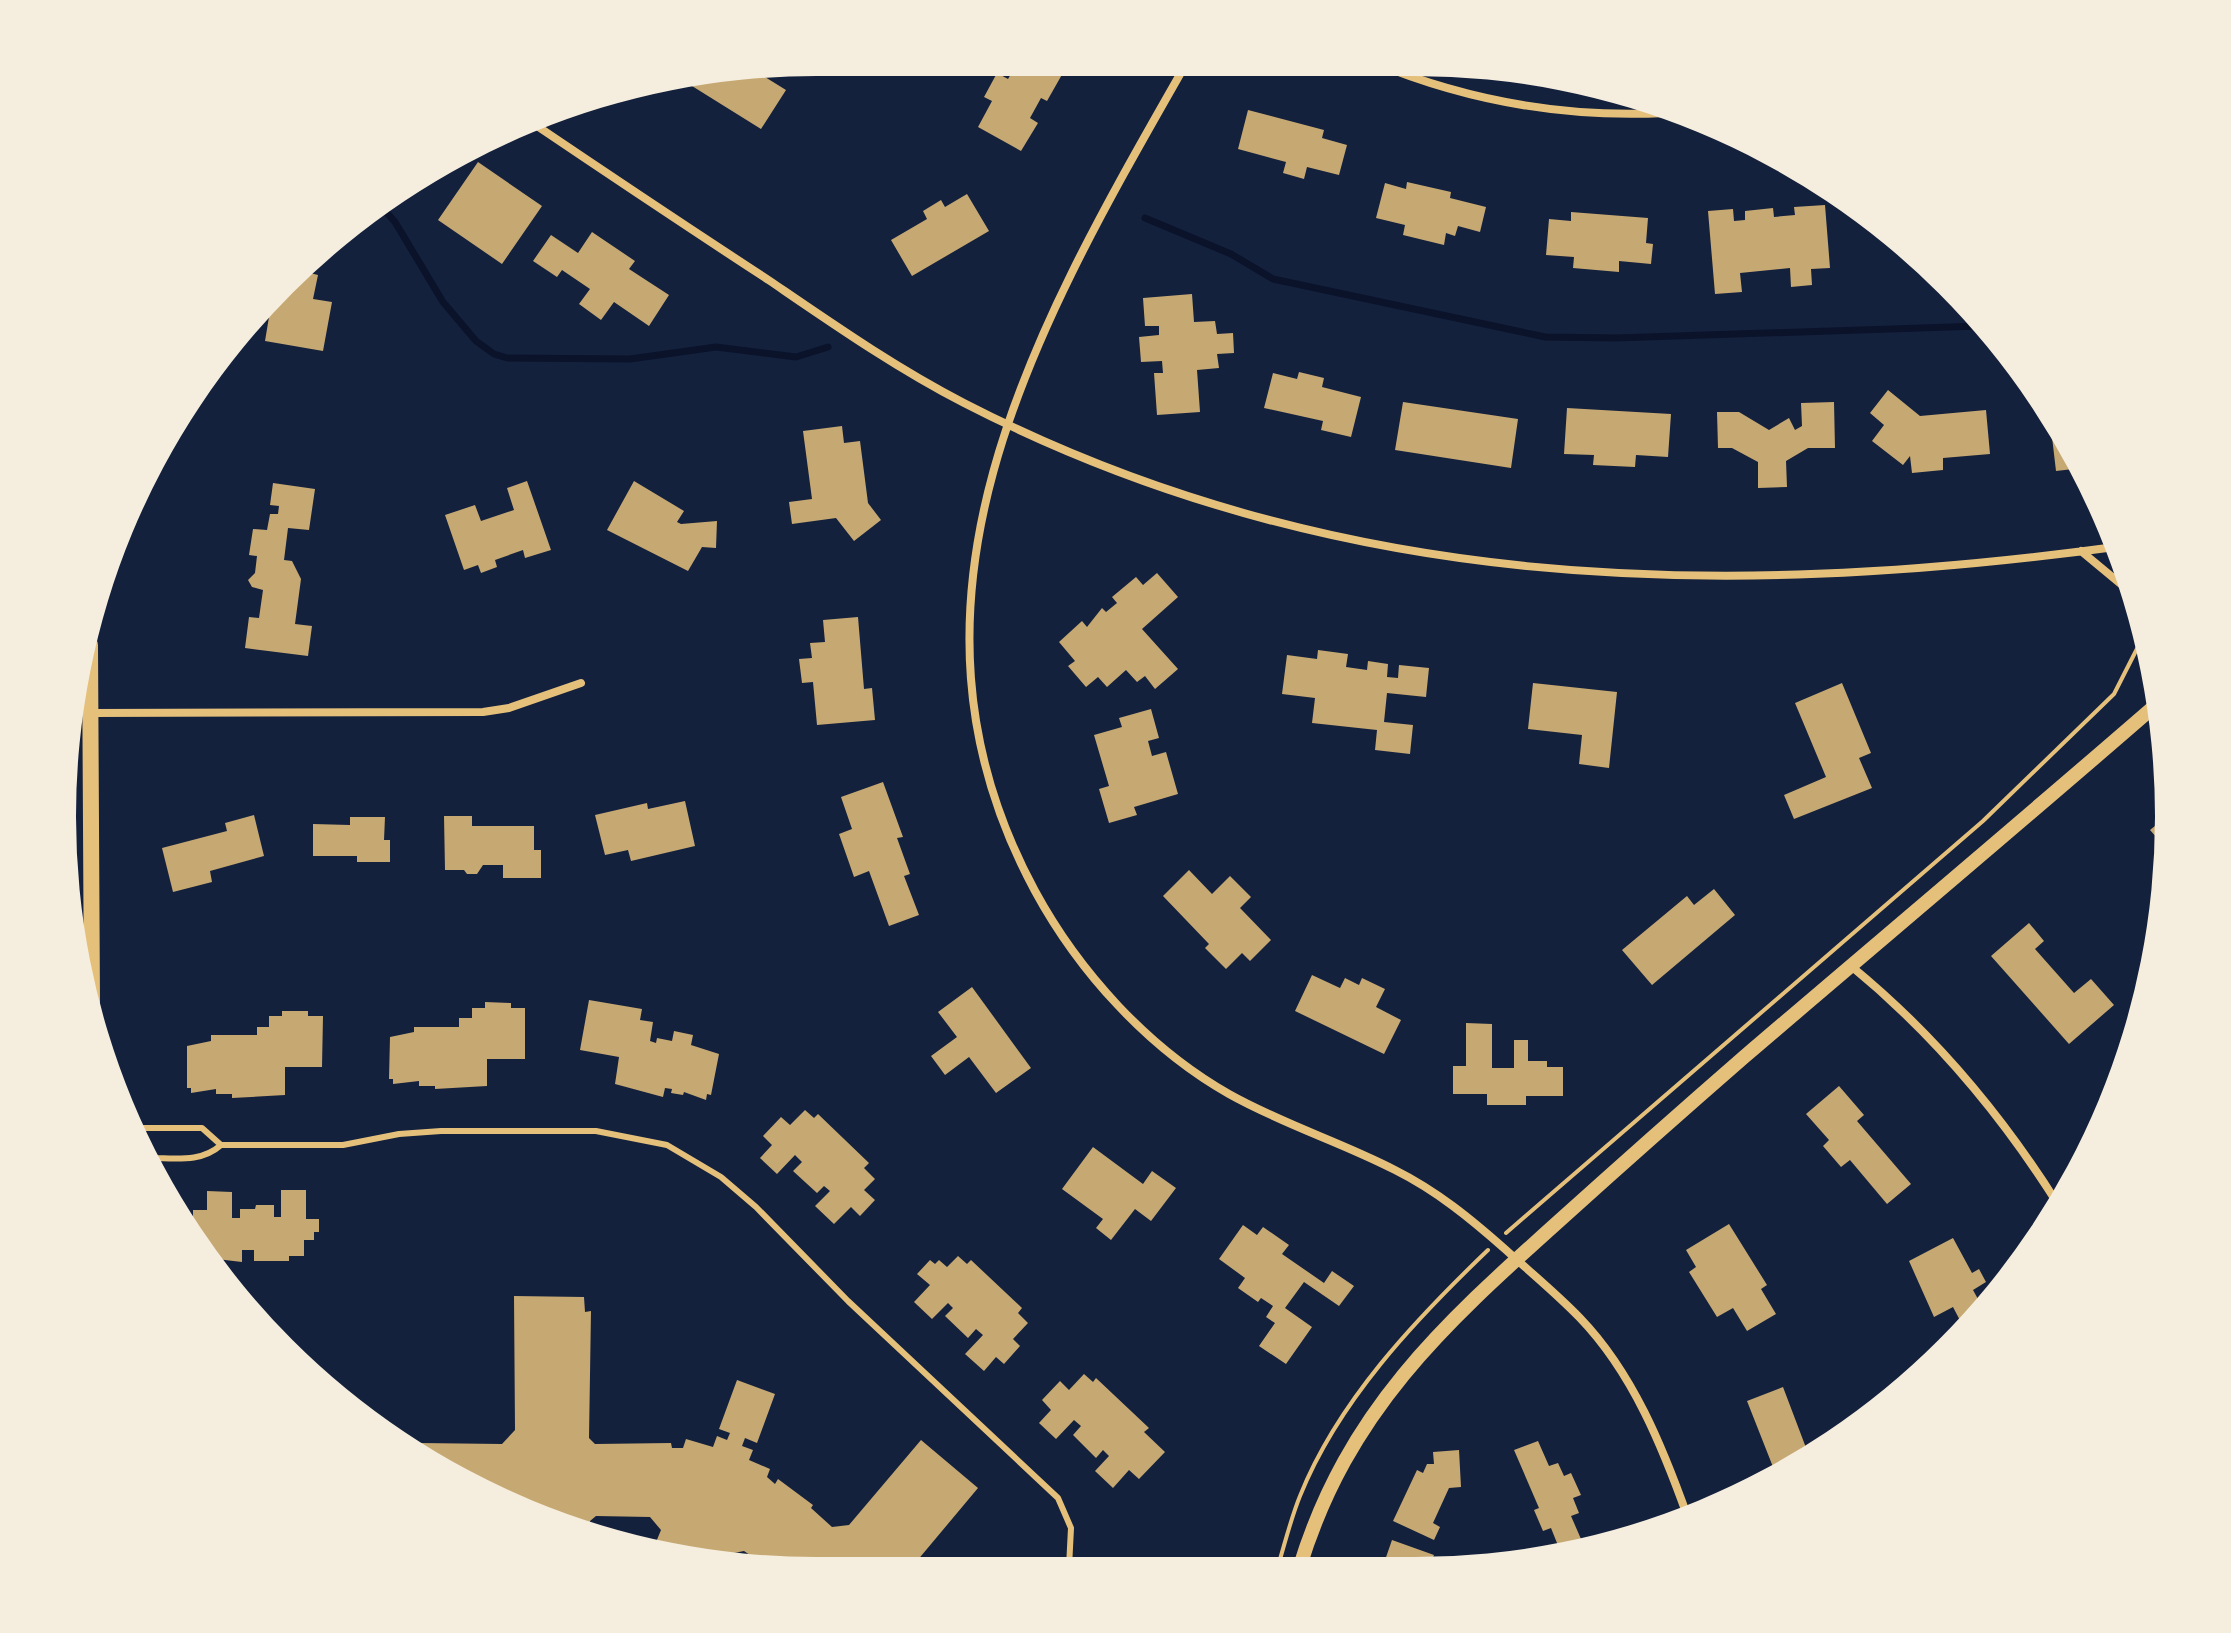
<svg xmlns="http://www.w3.org/2000/svg" width="2231" height="1633" font-family="'Open Sans',sans-serif">
<style>
.lines{fill:none;stroke-linecap:round;stroke-linejoin:round}
.stream{stroke:#0b132b;stroke-width:7}
.building{fill:#c6a872}
.path{stroke:#e5c07b;stroke-width:4}
.service{stroke:#e5c07b;stroke-width:6}
.minor{stroke:#e5c07b;stroke-width:8}
.tertiary{stroke:#e5c07b;stroke-width:14}
.secondary{stroke:#e5c07b;stroke-width:16}
</style>
<rect width="100%" height="100%" fill="#14213d"/>
<g class="lines">
<path class="stream" d="M380,205L395,222L443,302L476,341L494,354L507,358L630,359L716,347L796,357L828,347
M1145,218L1231,254L1273,279L1545,337L1616,338L1980,326"/>
</g>
<path class="building" d="M1018,62L1068,64L1047,101L1041,98L1030,118L1038,123L1021,151L978,127L992,101L984,97L997,73L1008,79Z
M771,68L765,77L786,90L761,129L692,86L697,78Z
M1248,110L1324,130L1322,138L1347,145L1339,175L1307,167L1304,179L1283,173L1286,162L1238,149Z
M478,162L542,206L502,264L438,220Z
M1407,182L1451,192L1450,198L1486,207L1480,232L1458,226L1455,236L1446,233L1444,245L1403,235L1405,225L1376,218L1385,183L1406,189Z
M967,194L989,231L912,276L891,240L927,219L923,211L941,200L945,207Z
M1825,205L1830,268L1811,269L1812,285L1791,287L1790,268L1740,273L1742,292L1715,294L1708,211L1733,209L1734,221L1745,220V211L1773,208L1774,217L1795,215L1794,207Z
M1571,212L1648,218L1646,243L1653,244L1651,264L1619,261V272L1573,268L1574,257L1546,255L1549,219L1571,221Z
M592,232L635,261L629,269L669,295L649,326L614,302L601,320L579,304L590,289L562,270L557,277L533,261L551,235L578,253Z
M311,265L310,273L318,275L313,299L332,302L323,351L265,341L272,299Z
M1192,294L1194,322L1215,321L1217,334L1233,333L1234,353L1217,354L1219,368L1197,370L1200,412L1157,415L1154,373H1163L1162,361L1141,362L1139,337L1159,335V326H1145L1143,298Z
M1299,372L1324,378L1322,387L1361,397L1351,437L1321,430L1323,421L1264,408L1273,373L1297,379Z
M1888,390L1920,416L1986,410L1990,454L1943,458V470L1912,473L1910,456L1903,465L1872,441L1884,425L1870,413Z
M1403,402L1518,419L1511,468L1395,450Z
M1834,402L1835,448H1808L1786,461L1787,487L1758,488V462L1732,448H1718L1717,412H1739L1769,430L1789,418L1795,430L1802,426L1801,403Z
M1567,408L1671,414L1668,457L1636,455L1635,467L1593,465L1594,455L1564,454Z
M842,426L844,443L860,441L868,503L881,520L854,541L836,518L792,524L789,502L812,499L803,431Z
M2062,436L2082,468L2056,471L2052,437Z
M527,481L551,550L525,558L523,550L495,560L497,567L481,573L478,565L464,570L445,515L475,505L481,521L514,510L507,488Z
M634,481L684,511L677,522L681,524L717,521L716,548L702,547L688,571L607,530Z
M273,483L315,489L309,530L288,528L284,560L292,561L301,579L295,624L312,626L308,656L245,648L249,617L259,618L263,590L252,587L248,580L255,573L257,556L249,555L253,529L267,530L270,514H278L279,506L270,505Z
M1157,573L1178,597L1142,629L1178,669L1155,689L1145,676L1137,682L1126,670L1107,687L1098,677L1086,687L1068,666L1075,661L1059,642L1082,621L1087,627L1102,608L1106,612L1117,603L1112,597L1136,577L1143,585Z
M858,617L864,689L872,688L875,720L817,725L813,682L802,683L799,659L812,658L810,643L825,642L823,620Z
M1318,650L1348,654L1346,667L1367,670L1368,661L1388,664L1387,677L1398,678L1399,665L1429,668L1426,697L1387,693L1384,722L1413,725L1410,754L1375,750L1377,730L1312,723L1315,698L1282,694L1287,655L1317,659Z
M1533,683L1617,692L1609,768L1579,764L1582,735L1528,729Z
M1842,683L1871,753L1859,758L1872,788L1794,819L1784,795L1826,777L1795,703Z
M1151,709L1159,738L1148,741L1152,756L1166,752L1178,794L1134,807L1137,815L1109,823L1099,789L1109,786L1094,735L1122,727L1119,718Z
M883,782L903,837L897,838L910,874L904,876L919,915L889,926L869,871L854,877L839,834L852,829L841,797Z
M685,801L695,846L631,861L628,850L605,855L595,815L647,803L648,809Z
M254,815L264,856L210,871L212,882L173,892L162,848L227,831L225,823Z
M444,816H472V826H534V850H541V878H503V865H483L477,874H467L464,870H445Z
M350,817H385L384,840H390V862H357V856H313V824L350,825Z
M2166,817L2165,841V847L2150,830Z
M1189,870L1212,894L1230,876L1251,897L1240,908L1271,940L1250,961L1242,953L1226,969L1205,948L1209,944L1163,896Z
M1714,889L1735,915L1652,985L1622,950L1687,896L1694,905Z
M2029,923L2044,941L2035,949L2074,993L2091,979L2114,1005L2069,1044L1991,956Z
M1312,975L1340,988L1345,978L1359,985L1362,978L1385,989L1376,1007L1401,1020L1384,1054L1295,1011Z
M972,987L1031,1068L996,1093L969,1057L945,1075L931,1056L957,1037L938,1012Z
M589,1000L642,1009L640,1020L653,1022L650,1041L656,1043L657,1038L672,1041L674,1031L693,1035L691,1045L719,1054L711,1095L707,1094L706,1100L684,1092L683,1095L671,1093L672,1089L665,1088L663,1097L615,1084L619,1057L580,1050Z
M485,1002L511,1003V1008H525V1059H487V1086L435,1089V1086H419V1081L393,1084V1079H389L390,1037L414,1032V1027H459V1018H472V1008H485Z
M282,1011H308V1016H323L322,1067H285V1095L232,1098V1094H216V1089L191,1093V1088H187V1046L211,1041V1035H257V1027H269V1016H282Z
M1466,1023L1492,1024V1068H1514V1040H1528V1061H1547V1067H1563V1096H1526V1105H1487V1094H1453V1066H1466Z
M1839,1086L1864,1115L1857,1121L1911,1184L1887,1204L1850,1160L1841,1167L1823,1146L1829,1140L1806,1114Z
M805,1110L814,1118L818,1114L869,1163L864,1168L875,1179L864,1190L875,1200L860,1216L851,1207L834,1224L815,1206L830,1191L824,1186L817,1193L793,1171L802,1162L795,1155L777,1174L760,1158L772,1145L763,1136L781,1117L790,1125Z
M1093,1147L1143,1184L1152,1171L1176,1188L1151,1221L1135,1209L1111,1240L1096,1228L1103,1219L1062,1189Z
M281,1190H306V1219H319V1232H314V1240H304V1256H289V1261H254V1250H242V1262L208,1258V1250H203L193,1233V1210H207V1191L232,1192V1218H240V1209H255L256,1205H274V1217H281Z
M1729,1224L1767,1285L1761,1289L1776,1314L1747,1331L1733,1308L1717,1317L1689,1272L1696,1267L1686,1250Z
M1243,1225L1257,1235L1263,1227L1289,1245L1282,1254L1324,1283L1332,1271L1354,1286L1339,1306L1304,1282L1285,1308L1312,1327L1286,1364L1259,1346L1275,1323L1266,1317L1273,1306L1261,1298L1258,1302L1238,1288L1245,1278L1219,1259Z
M1953,1238L1972,1273L1979,1269L1986,1282L1973,1290L1984,1310L1965,1330L1953,1307L1934,1317L1909,1261Z
M958,1256L967,1264L971,1260L1022,1308L1018,1313L1028,1323L1013,1339L1020,1346L1004,1364L996,1357L984,1371L965,1354L983,1335L976,1329L968,1338L945,1316L953,1308L948,1303L932,1319L914,1302L930,1285L917,1274L930,1260L935,1264L939,1260L947,1267Z
M514,1296L584,1297L585,1312L591,1311L589,1438L595,1444L671,1443L672,1448H683L686,1439L713,1447L717,1436L727,1440L730,1433L719,1429L737,1380L775,1394L757,1443L745,1438L742,1446L753,1450L749,1460L770,1469L767,1477L775,1484L778,1479L813,1505L811,1508L832,1527L849,1525L921,1440L978,1488L911,1568L770,1569L744,1551L734,1553L731,1562L654,1547L661,1530L650,1517L596,1516L590,1521V1534L574,1531L440,1470L410,1449H419V1443L502,1444L515,1430Z
M1084,1374L1093,1382L1096,1378L1149,1428L1144,1432L1165,1452L1139,1479L1129,1470L1113,1488L1095,1471L1109,1456L1103,1450L1096,1458L1073,1435L1081,1426L1074,1420L1056,1439L1039,1423L1051,1410L1042,1400L1060,1381L1069,1390Z
M1783,1387L1808,1453L1775,1472L1747,1401Z
M1538,1441L1549,1466L1558,1463L1564,1476L1571,1473L1581,1495L1573,1498L1579,1513L1571,1516L1581,1539L1559,1548L1551,1528L1543,1531L1534,1510L1539,1508L1514,1450Z
M1459,1450L1461,1487L1449,1488L1433,1523L1440,1527L1434,1540L1393,1521L1417,1470L1423,1473L1427,1464H1434L1433,1452Z
M1392,1540L1434,1555L1430,1565L1384,1563Z"/>
<g class="lines">
<path class="path" d="M1506,1233L1983,821L2114,694L2145,633
M1278,1566C1285,1543 1291,1518 1300,1496C1338,1401 1415,1320 1488,1250"/>
<path class="service" d="M132,1128H202L221,1145C201,1163 175,1158 150,1158
M221,1145H343L399,1134L441,1131H596L667,1145L721,1177L756,1207L848,1301L1058,1498L1071,1528L1069,1567
M751,1566V1565"/>
<path class="minor" d="M1187,62C1040,320 875,596 1035,891C1079,972 1148,1048 1229,1094C1282,1124 1341,1142 1395,1170C1437,1191 1471,1219 1506,1250C1530,1272 1557,1294 1580,1318C1633,1373 1663,1448 1688,1518
M1373,62C1467,101 1564,118 1665,113
M537,126C614,178 692,230 770,281C833,324 896,368 964,403C1331,592 1714,601 2115,547
M2081,551L2134,595
M90,713L483,712L509,708L581,683
M1851,966C1934,1034 2002,1115 2059,1206"/>
<path class="tertiary" d="M1300,1566C1348,1411 1442,1326 1559,1221C1620,1166 1682,1111 1744,1057C1882,939 2020,823 2157,704"/>
<path class="secondary" d="M90,645L92,1005"/>
</g>
<path d="M0 0H2231V1633H0ZM816 76H1415A740 740 0 0 1 2155 816V817A740 740 0 0 1 1415 1557H816A740 740 0 0 1 76 817V816A740 740 0 0 1 816 76Z" fill="#f5edde" fill-rule="evenodd"/>
</svg>
